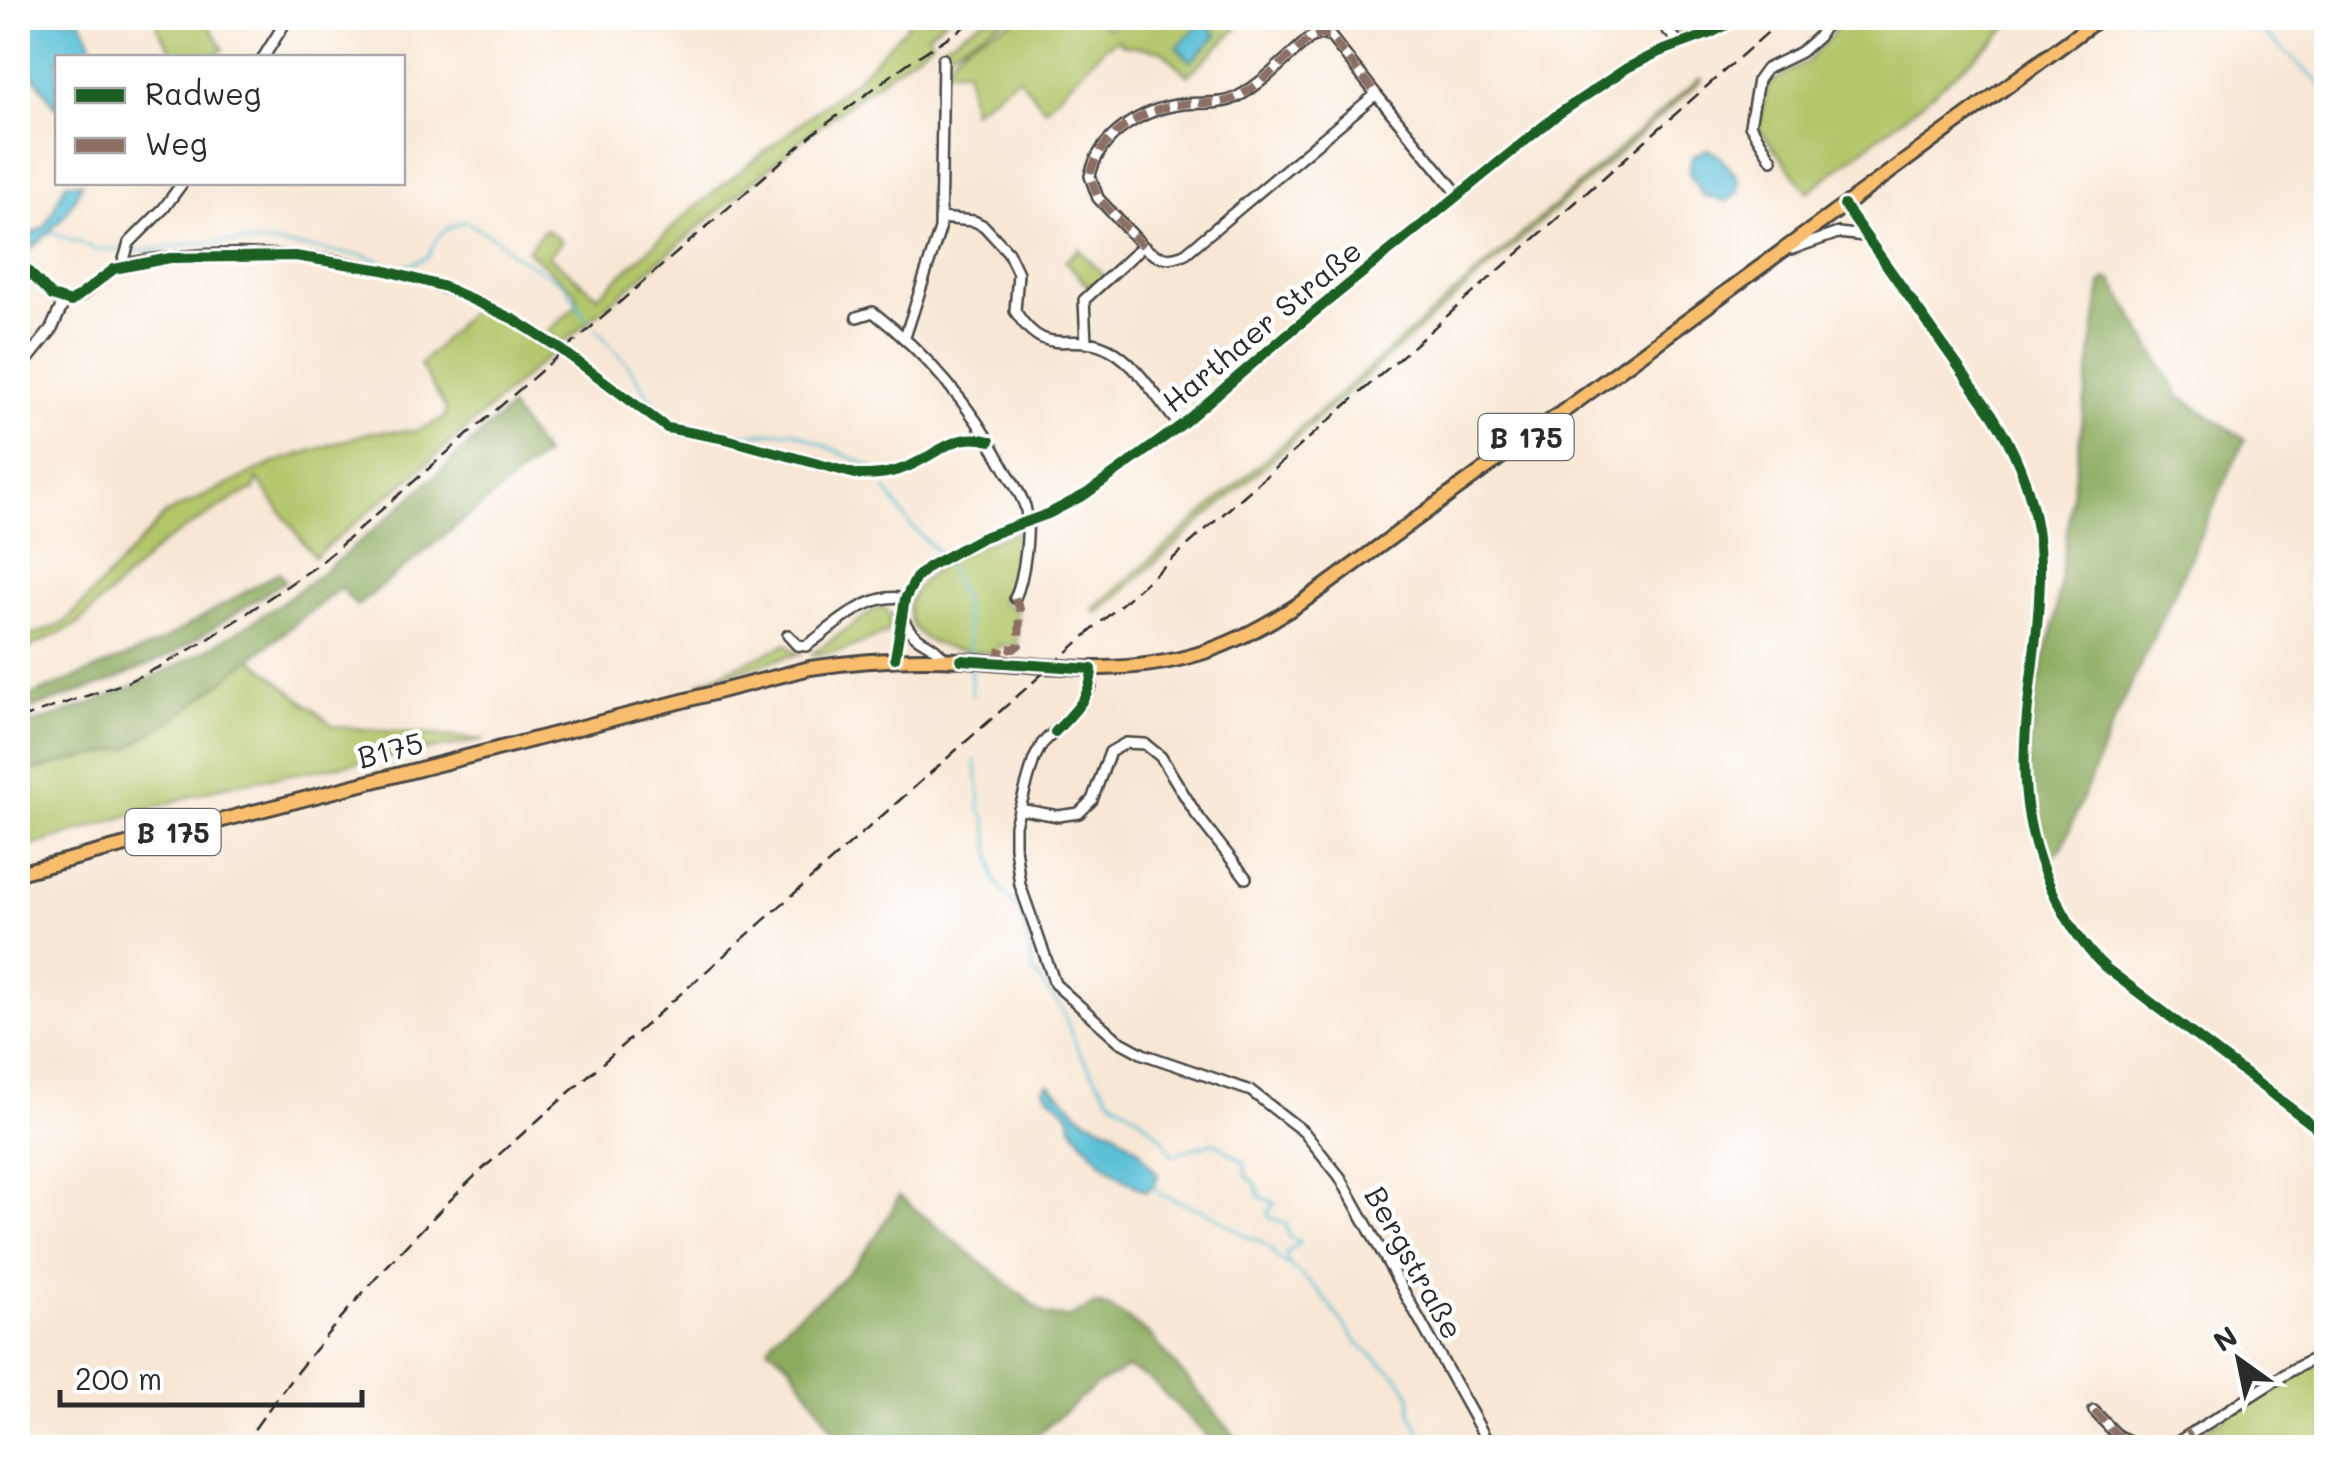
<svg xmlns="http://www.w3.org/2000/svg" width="2344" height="1465" font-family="Mali,sans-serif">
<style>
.green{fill:#b2c66a;stroke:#6e784a;stroke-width:2.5}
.forest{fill:#8dab5e;stroke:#5c6b44;stroke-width:2.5}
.water{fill:#5ac0d7;stroke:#427681;stroke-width:2.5}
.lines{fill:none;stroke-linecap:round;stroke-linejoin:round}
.stream{stroke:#5ac0d7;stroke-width:2.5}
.minor-casing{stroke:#4a4744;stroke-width:14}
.tertiary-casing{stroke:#4a4744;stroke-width:15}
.primary-casing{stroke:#4a4744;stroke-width:18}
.minor{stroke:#fff;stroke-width:9}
.tertiary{stroke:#fff;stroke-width:10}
.primary{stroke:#f9be6d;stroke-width:12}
.rail{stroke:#2b2b2b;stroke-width:2.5;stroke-dasharray:15 8;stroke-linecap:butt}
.quiet{stroke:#8d6e63;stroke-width:8;stroke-dasharray:15 8;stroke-linecap:butt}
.cycleway-casing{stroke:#fff;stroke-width:16}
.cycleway{stroke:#1b5e20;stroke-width:10}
.labels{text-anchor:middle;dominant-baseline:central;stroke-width:9;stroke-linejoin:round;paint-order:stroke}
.shield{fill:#fff;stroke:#6b6b6b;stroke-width:2.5}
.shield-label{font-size:28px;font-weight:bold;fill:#2b2b2b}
.street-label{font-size:30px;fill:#2b2b2b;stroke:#fff}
</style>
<rect width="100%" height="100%" fill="#fff"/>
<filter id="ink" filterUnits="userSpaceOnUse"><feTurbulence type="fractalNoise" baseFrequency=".01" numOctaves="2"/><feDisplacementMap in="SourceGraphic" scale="20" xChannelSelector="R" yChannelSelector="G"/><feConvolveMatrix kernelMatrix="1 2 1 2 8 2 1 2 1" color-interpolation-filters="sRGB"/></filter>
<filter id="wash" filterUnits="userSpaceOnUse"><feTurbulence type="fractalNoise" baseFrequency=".0048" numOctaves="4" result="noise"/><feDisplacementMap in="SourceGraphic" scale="40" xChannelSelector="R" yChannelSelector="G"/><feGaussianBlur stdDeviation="2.25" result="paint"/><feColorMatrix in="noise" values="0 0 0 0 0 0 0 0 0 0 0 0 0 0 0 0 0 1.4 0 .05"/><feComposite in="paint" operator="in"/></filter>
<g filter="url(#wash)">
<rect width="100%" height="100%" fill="#f8e7d4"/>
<path class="green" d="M169,18H204L224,49L211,57H176L156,26Z
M910,18H947L930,32L929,38L933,41L811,132L562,344L546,333L577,305L576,292L527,250L545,229L562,241L549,256L598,296L694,208L855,80L905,28Z
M986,18H1007L944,54L941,46Z
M1020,18H1097L1108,28L1130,18H1224L1237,29L1188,75L1162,51L1123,44L1118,39L1105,47L1045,109L1018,77L972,111L967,70H946C954,41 995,30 1020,18Z
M1664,18H1719L1683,36Z
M1846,18H2019L1918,106L1808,192L1758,128L1768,84L1807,62Z
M1700,78L1702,80L1098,613L1093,610Z
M1079,249L1105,277L1092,290L1065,261Z
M475,306L554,351L429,462L314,557L257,479L254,490L239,496L164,542L77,625L18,653V641L62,624L75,612L166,514L276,462L371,432L415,431L444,419L446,409L420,365Z
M1022,530L1018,582L1002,598V604L1017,608V644L1014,647L999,645L997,654C963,649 909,652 908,606C923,560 981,545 1022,530Z
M884,607L891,616L889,632L842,651L810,655L877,608Z
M787,644L793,651L803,653C766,661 734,674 698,683Z
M250,657L333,726L485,740L224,786L18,850V773L48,768L189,708Z
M2325,1358L2326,1447H2208L2197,1434L2303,1368Z"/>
<path class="forest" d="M2106,279L2112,280L2179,396L2245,439L2109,733L2063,846L2053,857L2047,855C2014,786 2032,695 2054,625L2101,284Z
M510,408L544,455L357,606L340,588L189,708L129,748L18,773V728C97,705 176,670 246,626C342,566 426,483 510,408Z
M279,572L285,581L173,654L109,682L18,713V701L155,645Z
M899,1196L1046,1315L1068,1318L1095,1304L1111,1308L1150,1335L1244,1447H1218L1150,1379L1127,1368L1095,1386L1043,1430L1008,1447L850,1448L841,1441L790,1364L768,1347C782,1321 808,1309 830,1290C859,1264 882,1230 899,1196Z"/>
<path class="water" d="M18,18H63L66,20L79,18C87,32 94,41 89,57L58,58L57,109L18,53Z
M1203,21L1217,35L1191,61L1177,47Z
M1708,149L1719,156L1739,179L1738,193L1726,202L1703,195L1689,173L1692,157Z
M66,183H82C68,217 47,237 18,258V240L45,227Z
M1048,1083L1084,1117L1115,1131L1138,1149L1158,1175L1154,1186L1146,1191C1117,1179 1090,1152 1073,1127C1067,1117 1074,1121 1067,1112C1060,1103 1050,1098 1043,1089Z"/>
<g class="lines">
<path class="stream" d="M2140,18L2160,21L2170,18
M2248,18L2326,89
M51,232L95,249L125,250
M132,251C157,252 178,244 203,243C258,241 300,245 354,255C372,253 387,270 405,266C412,265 422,259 429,256C436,233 444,229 465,221L497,239L511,253L565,284L587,320
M595,328L628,365L667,422L740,435L793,431L874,468
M886,490L911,526L940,554
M945,561L962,596L970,653
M970,666L972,695
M975,759L980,797L979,809L986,818L995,880L1024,919L1033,971L1062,1009L1079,1052L1109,1097L1138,1116L1163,1138L1172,1156C1186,1148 1199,1148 1214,1142L1244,1162L1246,1176L1255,1183L1261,1198L1275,1203L1268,1212L1269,1217L1286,1224L1289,1237L1301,1242L1285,1254L1289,1265L1318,1290L1357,1342L1399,1378L1410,1393L1411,1413L1421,1435L1419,1448
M1154,1186L1161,1195L1210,1213L1246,1236L1265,1243L1280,1261L1287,1264"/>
</g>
</g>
<g filter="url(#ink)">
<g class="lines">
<defs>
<path id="minor" d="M1656,18L1676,39L1677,46
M263,58L288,18
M1772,160L1750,125L1758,80L1766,69L1801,52L1818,37L1830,18
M1844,205L1992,414C2021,459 2039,511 2040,565C2041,680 1998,775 2051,888C2066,919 2081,945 2106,968L2326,1135
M940,218L974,221L984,226L1008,252L1018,273L1015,311C1049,364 1069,327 1111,350C1139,366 1159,402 1180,426
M1143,246L1098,198L1090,176C1099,134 1143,109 1183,104C1198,102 1215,105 1230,100C1256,91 1288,56 1310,38L1320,34L1331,37L1376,94
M1792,249L1838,233L1864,236
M122,266L129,243L164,208L183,182
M64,301C84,302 96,278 114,270C131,261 154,259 173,257C298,245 430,266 538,334C583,362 623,397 667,428L674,430L726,439L859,475C876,475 891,474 907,467C939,454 954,431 990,441
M857,317L873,312C927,354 970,404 1003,465C1010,478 1020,492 1025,506C1031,528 1024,578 1015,598
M905,337L940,229L943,59
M1086,343L1084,300L1143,246C1156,259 1169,261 1186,253L1376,94L1459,195
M901,613C913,647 930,637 945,660
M788,635L797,645L806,646C833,628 870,589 905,599
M895,658L905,599L916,578L928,567L981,538L1048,514L1086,494L1180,426L1285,336L1557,115L1627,68L1659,52L1711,33L1740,18
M1092,669L1091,686L1081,704L1042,744L1034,759L1015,825V847L1020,885L1055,984L1119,1041L1143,1054L1251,1091L1304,1132L1340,1177L1491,1448
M1019,809L1058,816L1079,813L1092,800L1110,752L1126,743L1145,744L1161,757L1196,814L1246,878
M2094,1411L2118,1436L2145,1448
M2168,1448L2292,1370L2326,1352"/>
<path id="tertiary" d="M18,260L52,296L64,301L51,330L18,371"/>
<path id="primary" d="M18,873L810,668C861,660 911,657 962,660C1042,665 1119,678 1198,654C1244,640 1286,614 1325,586L2100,18"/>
</defs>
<use href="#minor" class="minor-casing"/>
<use href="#tertiary" class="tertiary-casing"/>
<use href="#primary" class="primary-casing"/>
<use href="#minor" class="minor"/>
<use href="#tertiary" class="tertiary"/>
<use href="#primary" class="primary"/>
<path class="rail" d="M18,719L125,683L163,665L207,640L318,565L813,134L908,63L978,18
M241,1448C310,1348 390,1258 477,1174L1784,18"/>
<path class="quiet" d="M1143,246L1098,198L1090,176C1099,134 1143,109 1183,104C1198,102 1215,105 1230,100C1256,91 1288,56 1310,38L1320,34L1331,37L1376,94
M999,663L1001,647L1014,649L1019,645L1020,609L1015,598
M2094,1411L2118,1436L2145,1448
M2168,1448L2191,1432"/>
<defs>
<path id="cycleway" d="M1844,205L1992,414C2021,459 2039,511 2040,565C2041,680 1998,775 2051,888C2066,919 2081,945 2106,968L2326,1135
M18,260L52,296L71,302L114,269L170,258L295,256L383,270L445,287L515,320L562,350L667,428L726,439L859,475C876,475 891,474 907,467C939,454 954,431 990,441
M895,658L905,599L916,578L928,567L981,538L1048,514L1086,494L1180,426L1285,336L1557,115L1627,68L1659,52L1711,33L1740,18
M961,660L1092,669C1091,698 1074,712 1055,732"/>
</defs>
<use href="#cycleway" class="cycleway-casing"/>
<use href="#cycleway" class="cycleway"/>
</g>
</g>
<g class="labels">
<g class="shield">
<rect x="1478.5" y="414" width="95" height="46" rx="8"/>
<rect x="125.5" y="809" width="95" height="46" rx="8"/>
</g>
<g class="shield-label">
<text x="1526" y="437">B 175</text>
<text x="173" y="832">B 175</text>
</g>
<g class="street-label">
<text transform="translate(1261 325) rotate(-40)">Harthaer Straße</text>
<text transform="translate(390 749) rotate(-14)">B175</text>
<text transform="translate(1415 1262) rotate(61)">Bergstraße</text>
</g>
</g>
<rect width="2344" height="1465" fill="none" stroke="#fff" stroke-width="60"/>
<rect x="55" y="55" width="350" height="130" fill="#ffffff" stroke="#aaaaaa" stroke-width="2.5"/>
<rect x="75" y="88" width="50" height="15" fill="#1b5e20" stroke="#aaaaaa" stroke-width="2.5"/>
<text x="145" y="105" font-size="30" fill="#2b2b2b">Radweg</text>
<rect x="75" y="138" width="50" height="15" fill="#8d6e63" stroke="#aaaaaa" stroke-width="2.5"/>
<text x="145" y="155" font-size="30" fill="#2b2b2b">Weg</text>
<g transform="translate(2239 1360) rotate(327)" stroke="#ffffff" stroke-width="8" paint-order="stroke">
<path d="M0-8L18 38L0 25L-18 38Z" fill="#2b2b2b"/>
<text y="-15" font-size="28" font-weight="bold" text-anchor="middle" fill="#2b2b2b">N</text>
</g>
<path d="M60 1390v15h302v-15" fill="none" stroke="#2b2b2b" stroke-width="5"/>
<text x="75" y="1390" font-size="30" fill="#2b2b2b" stroke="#ffffff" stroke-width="8" paint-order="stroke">200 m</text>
</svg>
